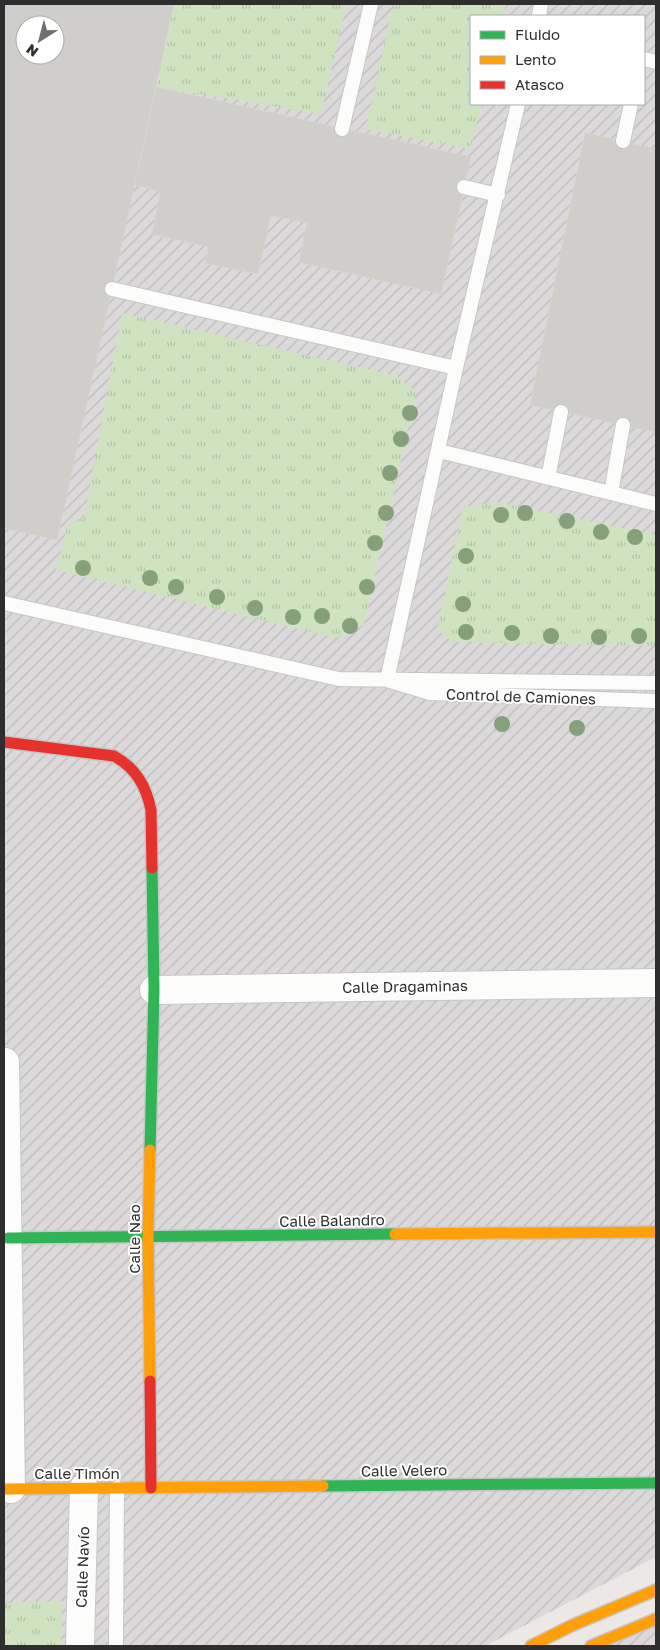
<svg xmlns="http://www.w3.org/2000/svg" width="660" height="1650" font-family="'Golos Text',sans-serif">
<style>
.industrial{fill:url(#industrial-furrows);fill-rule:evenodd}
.grass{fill:url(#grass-tufts)}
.building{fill:#d0cecb;stroke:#d6d4d1;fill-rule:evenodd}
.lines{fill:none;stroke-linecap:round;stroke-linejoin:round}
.lane-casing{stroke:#c7c6c7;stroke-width:16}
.street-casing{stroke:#c7c6c7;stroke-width:30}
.fast-casing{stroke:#c7c6c7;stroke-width:14}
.slow-casing{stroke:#c7c6c7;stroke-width:14}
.jam-casing{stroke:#c7c6c7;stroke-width:14}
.lane{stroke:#fcfcfb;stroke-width:14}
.street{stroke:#fcfcfb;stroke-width:28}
.fast{stroke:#30b455;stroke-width:11}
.slow{stroke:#ff9f0a;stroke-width:11}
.jam{stroke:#e5322d;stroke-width:11}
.tree{fill:#85a07a}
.labels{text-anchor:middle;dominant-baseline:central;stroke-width:4;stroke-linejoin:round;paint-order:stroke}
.street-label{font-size:15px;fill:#2e2e2e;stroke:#fff}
</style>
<defs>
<pattern id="industrial-furrows" width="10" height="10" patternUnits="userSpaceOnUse" patternTransform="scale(1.25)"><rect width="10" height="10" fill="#dcd9db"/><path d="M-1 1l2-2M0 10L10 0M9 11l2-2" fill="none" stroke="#bdbbbc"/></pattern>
<pattern id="grass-tufts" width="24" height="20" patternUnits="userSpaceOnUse" patternTransform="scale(1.25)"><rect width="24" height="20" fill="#cfe3c1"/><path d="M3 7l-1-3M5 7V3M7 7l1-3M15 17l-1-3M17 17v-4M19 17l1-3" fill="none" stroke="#b2c3a6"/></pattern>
</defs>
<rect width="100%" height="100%" fill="#ebe8e5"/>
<path class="industrial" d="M4,4H656V1557L485,1646H4ZM471,16H644V104H471ZM25,25H55V55H25Z
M656,1619V1646H591Z"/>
<path class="grass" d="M174,4H346L321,114L156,87Z
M393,4H506L503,16H471V104H482L470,149L366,129Z
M122,313L397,376L416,392L364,625L336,638L56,570L68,523L84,517Z
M497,502L656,535V646L452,642L437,629L463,507Z
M62,1601L61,1646H4V1603Z"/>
<path class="building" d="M4,4H174L57,540L4,528ZM25,25H55V55H25Z
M156,87L471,157L441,294L299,262L307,223L271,215L258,274L205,263L209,247L152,234L161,191L135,185Z
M585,133L656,149V432L530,405Z
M4,778H5V837H4Z"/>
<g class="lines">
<defs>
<path id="lane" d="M539,16L541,4
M644,59L656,62
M518,104L456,368L387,680L430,693L656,701
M342,129L371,4
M623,141L631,104
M464,187L498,195
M112,289L456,368
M439,451L656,504
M548,478L561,412
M611,493L623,425
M4,603L339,679L656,683
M116,1646L117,1488"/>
<path id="street" d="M154,990L656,983
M4,1063L5,1062L11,1489
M80,1646L84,1488"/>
<path id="fast" d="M150,1150L154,990L152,868
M8,1238L395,1234
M323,1486L656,1483"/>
<path id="slow" d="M395,1234L656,1232
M150,1381L148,1237L150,1150
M4,1489L323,1486
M531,1646L573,1625L656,1590
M591,1646L656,1619"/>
<path id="jam" d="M4,742L114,756C136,768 146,786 151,810L152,868
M150,1381L151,1488"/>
</defs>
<use href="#lane" class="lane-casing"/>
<use href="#street" class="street-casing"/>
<use href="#fast" class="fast-casing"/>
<use href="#slow" class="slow-casing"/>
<use href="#jam" class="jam-casing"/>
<use href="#lane" class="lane"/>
<use href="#street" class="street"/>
<use href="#fast" class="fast"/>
<use href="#slow" class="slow"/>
<use href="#jam" class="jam"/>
</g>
<g class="tree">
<circle cx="410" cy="413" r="8"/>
<circle cx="401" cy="439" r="8"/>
<circle cx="390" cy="473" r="8"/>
<circle cx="386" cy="513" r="8"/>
<circle cx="525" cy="513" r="8"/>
<circle cx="501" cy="515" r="8"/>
<circle cx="567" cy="521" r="8"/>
<circle cx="601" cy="532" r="8"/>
<circle cx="635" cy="537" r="8"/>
<circle cx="375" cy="543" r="8"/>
<circle cx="466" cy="556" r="8"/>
<circle cx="83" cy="568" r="8"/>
<circle cx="150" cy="578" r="8"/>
<circle cx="176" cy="587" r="8"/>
<circle cx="367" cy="587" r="8"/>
<circle cx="217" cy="597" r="8"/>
<circle cx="463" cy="604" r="8"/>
<circle cx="255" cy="608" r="8"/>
<circle cx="322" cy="616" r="8"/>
<circle cx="293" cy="617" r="8"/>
<circle cx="350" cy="626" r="8"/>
<circle cx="466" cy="632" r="8"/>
<circle cx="512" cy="633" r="8"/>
<circle cx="551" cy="636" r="8"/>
<circle cx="639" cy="636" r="8"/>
<circle cx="599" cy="637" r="8"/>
<circle cx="502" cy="724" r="8"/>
<circle cx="577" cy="728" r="8"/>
</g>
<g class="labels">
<g class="street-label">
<text transform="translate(521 696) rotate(2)">Control de Camiones</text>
<text transform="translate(405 986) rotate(-1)">Calle Dragaminas</text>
<text transform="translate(332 1220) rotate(-1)">Calle Balandro</text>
<text transform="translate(134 1239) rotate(-90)">Calle Nao</text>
<text transform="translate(404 1470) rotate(-1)">Calle Velero</text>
<text x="77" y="1473">Calle Timón</text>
<text transform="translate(82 1567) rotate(-88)">Calle Navío</text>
</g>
</g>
<rect width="660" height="1650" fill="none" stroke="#2e2e2e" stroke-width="10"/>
<rect x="470" y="15" width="175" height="90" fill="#ffffff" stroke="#ababab"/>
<rect x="480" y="31" width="25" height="8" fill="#30b455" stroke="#ababab"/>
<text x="515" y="40" font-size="15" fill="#2e2e2e">Fluido</text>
<rect x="480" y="56" width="25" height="8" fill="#ff9f0a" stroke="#ababab"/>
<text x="515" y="65" font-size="15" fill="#2e2e2e">Lento</text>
<rect x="480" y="81" width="25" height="8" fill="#e5322d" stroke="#ababab"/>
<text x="515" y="90" font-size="15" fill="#2e2e2e">Atasco</text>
<g transform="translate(40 40) rotate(216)"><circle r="24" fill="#ffffff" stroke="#ababab"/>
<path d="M0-4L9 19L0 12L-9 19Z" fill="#706f6e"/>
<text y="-8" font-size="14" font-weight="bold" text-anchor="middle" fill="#2e2e2e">N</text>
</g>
</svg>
